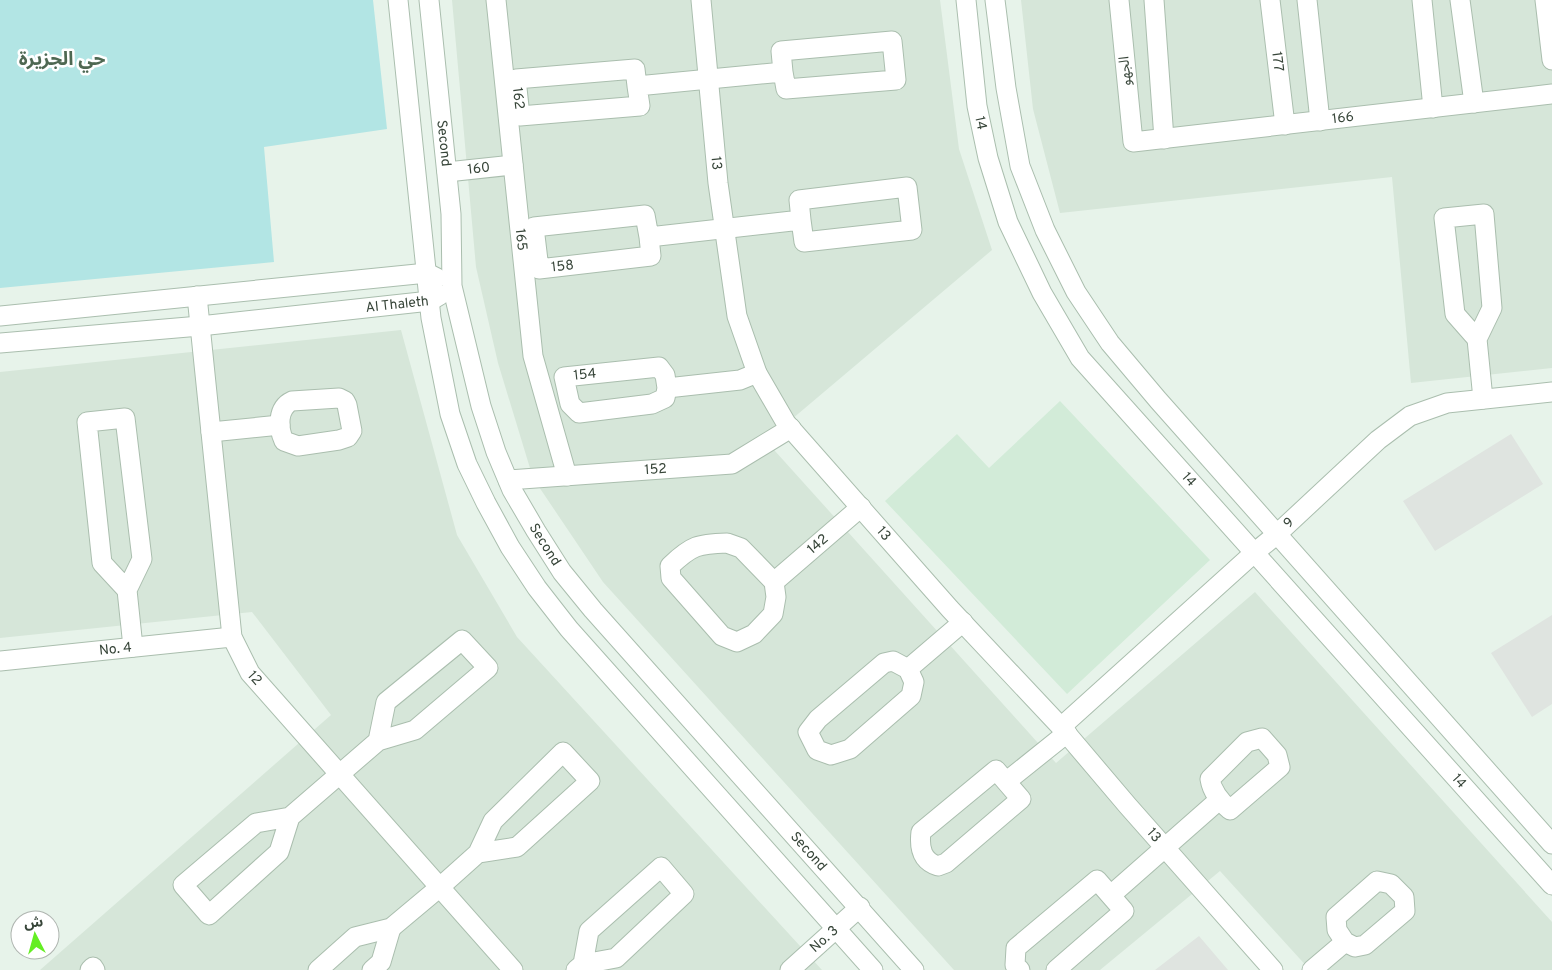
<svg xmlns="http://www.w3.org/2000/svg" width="1552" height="970" font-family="Overpass,'Noto Sans Arabic',sans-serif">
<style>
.residential{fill:#d6e6d9}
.education{fill:#d2ebd8}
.green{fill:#b2e5e4}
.parking{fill:#dfe4e0}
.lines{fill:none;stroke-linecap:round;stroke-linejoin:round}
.minor-casing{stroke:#aabeae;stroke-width:21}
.minor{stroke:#fff;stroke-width:19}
.labels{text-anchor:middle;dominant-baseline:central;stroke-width:5;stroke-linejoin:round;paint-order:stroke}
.street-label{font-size:14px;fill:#374539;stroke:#fff}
.district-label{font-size:19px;font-weight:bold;fill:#4e6852;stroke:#fff}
</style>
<rect width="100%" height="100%" fill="#e7f3ea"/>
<path class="residential" d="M452,0H940L959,149L992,250L766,441L1056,763L1255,592L1552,922V970H1310L1220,871L1100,970H954L603,582L533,478L498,363L476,267Z
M1021,0H1552V368L1411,383L1392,177L1060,213L1033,109Z
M401,330L457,535L517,637L822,970H40L331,715L252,612L0,638V372Z"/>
<path class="education" d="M1060,401L1210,560L1067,694L885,501L957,434L989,468Z"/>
<path class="green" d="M0,0H373L387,129L264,147L274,262L0,288Z"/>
<path class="parking" d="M1511,434L1543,484L1435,551L1403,501Z
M1552,615V704L1532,717L1491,653Z
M1199,936L1228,970H1155Z"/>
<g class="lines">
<defs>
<g id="minor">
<path d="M398,0L431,318L450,414L467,464L486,503L510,547L537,588L569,629L873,970"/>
<path id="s1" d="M429,0L451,214L452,286L481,406L496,452L512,490L536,531L562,572L593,610L914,970"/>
<path id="s2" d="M496,0L533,356L567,476"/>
<path id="s3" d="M701,0L718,183L737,316L757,373L786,423L950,609L1061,727L1128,806L1273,970"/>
<path id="s4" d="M966,0L977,106L988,158L1008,222L1042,293L1080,358L1552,885"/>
<path d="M995,0L1006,88L1020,166L1045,230L1076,292L1110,343L1158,400L1552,844"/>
<path id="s5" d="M1119,0L1133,142L1552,94"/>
<path d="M1154,0L1164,139"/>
<path id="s6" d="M1270,0L1285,125"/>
<path d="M1307,0L1320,121"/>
<path d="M1422,0L1433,108"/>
<path d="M1460,0L1474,103"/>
<path d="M1545,0L1552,60"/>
<path id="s7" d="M637,86L635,69L516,79L520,116L640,106L637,86L783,72L786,89L896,80L892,41L781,51L783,72"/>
<path id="s8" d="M447,172L513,165"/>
<path id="s9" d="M649,237L645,215L534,227L539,269L651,256L649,237L801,220L804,242L912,230L907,187L799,200L801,220"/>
<path id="s10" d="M197,296L232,637L250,673L513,970"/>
<path d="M0,316L427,273L437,278"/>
<path d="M1477,339L1455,314L1444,218L1484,214L1492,308L1477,339L1483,399"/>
<path id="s11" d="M0,343L200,326L430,301L440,295"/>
<path d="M667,388L665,375L659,367L564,377L570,404L579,413L652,404L665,398L667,388L740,380L757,373"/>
<path d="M339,398L345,401L347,405L352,431L348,437L339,440L298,446L284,441C278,428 277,408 292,401Z"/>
<path d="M211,432L280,425"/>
<path id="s12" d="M508,480L732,464L791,428"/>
<path d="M727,543L741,548L774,582L776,597L773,614L754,634L737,642L722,636L671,578L670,566C692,545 698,544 727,543Z"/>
<path id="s13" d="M774,582L861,507"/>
<path d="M127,590L102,563L87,422L125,418L142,559L127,590L133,647"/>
<path id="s14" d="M0,661L232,637"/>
<path d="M893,661L908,669L914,682L911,696L850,749L831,755L817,750L808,732L818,719L884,663Z"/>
<path d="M908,669L963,622"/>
<path id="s15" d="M1061,727L1254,553L1276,535L1378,440L1410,416L1447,403L1552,392"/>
<path d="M1262,738L1277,755L1280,767L1230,810C1220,801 1212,792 1210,779L1247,742Z"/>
<path d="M996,770L1021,799L946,863L938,866C922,861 919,848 921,832Z"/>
<path d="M1007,781L1067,733"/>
<path d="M290,817L279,852L209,915L183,885L256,823L290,817L378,741L415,730L488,668L462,640L386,702L378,741"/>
<path d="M1377,881L1391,884L1404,897L1405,911L1365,945L1355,947L1345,942L1337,930L1336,917Z"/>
<path d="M1111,895L1219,800"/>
<path d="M90,970L93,967L95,970"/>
<path d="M318,970L355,937L391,928L440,887L478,853L493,821L563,752L590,781L517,847L478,853"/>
<path d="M372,970L381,962L391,928"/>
<path d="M576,970L583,964L616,958L684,894L661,867L589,931L583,964"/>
<path id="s16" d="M790,970L860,907"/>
<path d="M1020,970L1015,965L1016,948L1097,880L1124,911L1056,970"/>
<path d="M1312,970L1345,942"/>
</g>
</defs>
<use href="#minor" class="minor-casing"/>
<use href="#minor" class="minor"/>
</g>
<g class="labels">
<g class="street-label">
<text stroke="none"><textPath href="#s6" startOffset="62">177</textPath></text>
<text transform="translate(1126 71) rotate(-95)">الجهو</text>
<text stroke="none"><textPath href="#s7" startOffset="156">162</textPath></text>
<text stroke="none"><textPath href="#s5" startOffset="354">166</textPath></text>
<text stroke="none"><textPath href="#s4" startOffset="124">14</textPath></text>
<text stroke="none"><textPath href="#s1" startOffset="144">Second</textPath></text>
<text stroke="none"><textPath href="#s3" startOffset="164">13</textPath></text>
<text stroke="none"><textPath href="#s8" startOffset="32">160</textPath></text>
<text stroke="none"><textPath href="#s2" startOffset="241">165</textPath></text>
<text stroke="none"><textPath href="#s9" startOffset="200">158</textPath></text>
<text stroke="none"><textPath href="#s11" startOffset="399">Al Thaleth</textPath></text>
<text transform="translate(585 375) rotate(-6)">154</text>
<text stroke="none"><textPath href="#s12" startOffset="148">152</textPath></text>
<text stroke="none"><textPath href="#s4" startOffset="544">14</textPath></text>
<text stroke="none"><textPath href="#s15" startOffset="306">9</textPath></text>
<text stroke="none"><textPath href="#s3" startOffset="584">13</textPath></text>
<text stroke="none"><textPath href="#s1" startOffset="564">Second</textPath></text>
<text stroke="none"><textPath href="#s13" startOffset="58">142</textPath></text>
<text stroke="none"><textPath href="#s14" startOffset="116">No. 4</textPath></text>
<text stroke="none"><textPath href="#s10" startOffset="390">12</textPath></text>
<text stroke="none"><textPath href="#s4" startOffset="949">14</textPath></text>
<text stroke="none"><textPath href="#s3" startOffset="989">13</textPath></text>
<text stroke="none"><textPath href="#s1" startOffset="969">Second</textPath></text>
<text stroke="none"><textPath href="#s16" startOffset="46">No. 3</textPath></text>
</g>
<g class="district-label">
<text x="62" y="60">حي الجزيرة</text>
</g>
</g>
<g transform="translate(35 935) rotate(354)"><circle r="24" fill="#ffffff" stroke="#afb5b0"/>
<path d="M0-4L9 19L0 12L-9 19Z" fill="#64ee23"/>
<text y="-8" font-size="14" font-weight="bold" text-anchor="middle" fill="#374539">ش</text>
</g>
</svg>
